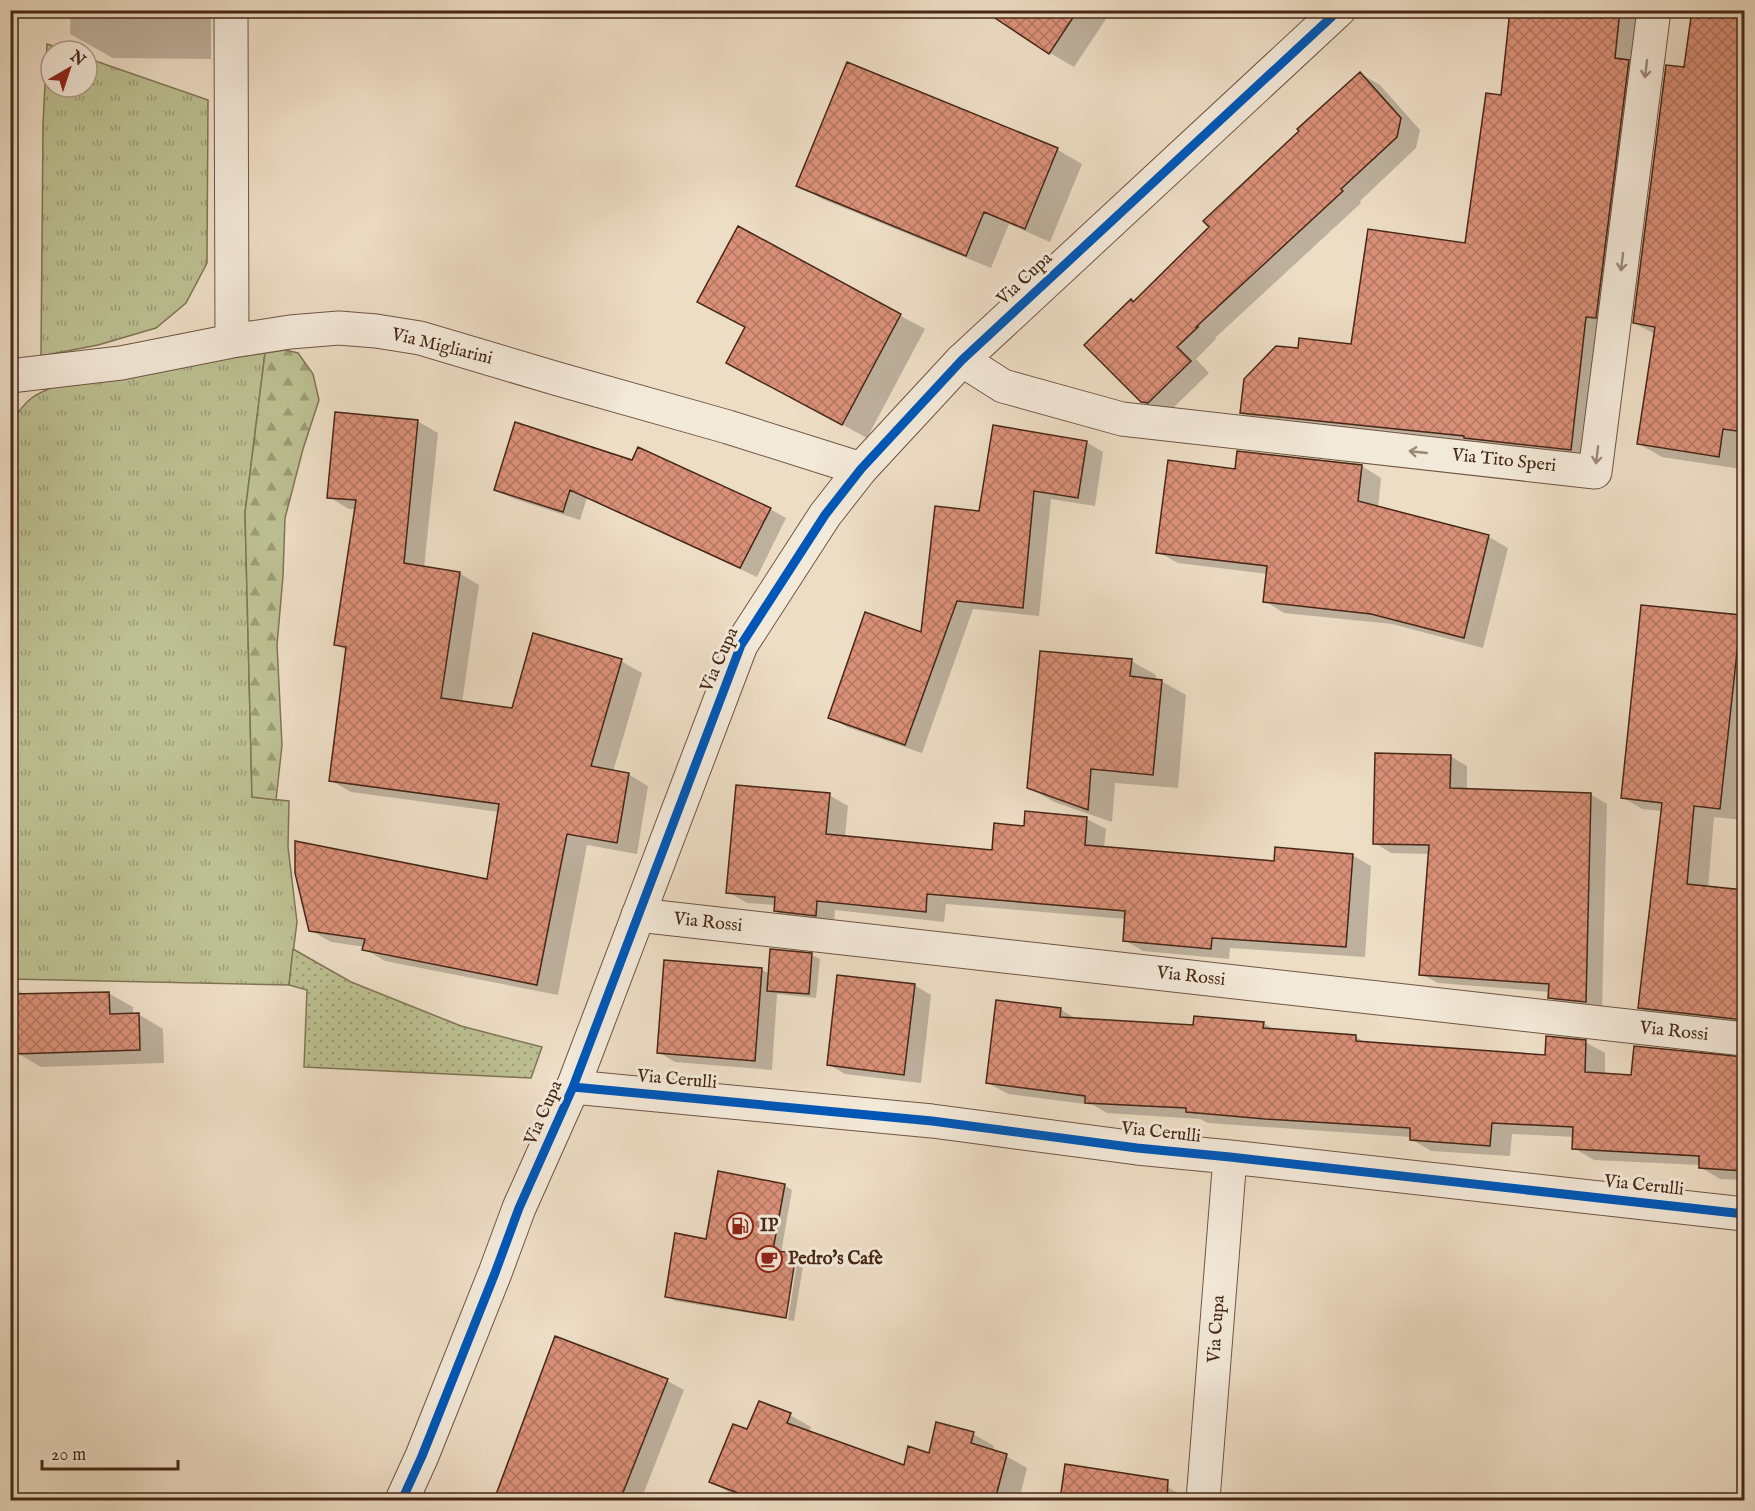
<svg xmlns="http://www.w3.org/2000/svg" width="1755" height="1511" font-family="'IM FELL English',serif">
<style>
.grass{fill:url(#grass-tufts);stroke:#817454;stroke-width:1.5}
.forest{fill:url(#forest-firs);stroke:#817454;stroke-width:1.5}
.garden{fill:url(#garden-dots);stroke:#817454;stroke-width:1.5}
.shadow{fill:#0003}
.building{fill:url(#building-cross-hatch);stroke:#462716;stroke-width:1.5}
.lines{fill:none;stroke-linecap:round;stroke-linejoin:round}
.minor-casing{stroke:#705442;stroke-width:35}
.tertiary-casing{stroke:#705442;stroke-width:35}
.minor{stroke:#f3e9d9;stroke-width:33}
.tertiary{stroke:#f3e9d9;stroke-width:33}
.cycleway-casing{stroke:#f3e9d9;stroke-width:13}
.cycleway{stroke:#0057b8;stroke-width:9}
.oneway{stroke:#9c8878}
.labels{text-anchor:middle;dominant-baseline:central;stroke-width:6;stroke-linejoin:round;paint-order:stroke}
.street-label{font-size:18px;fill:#462716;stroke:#f3e9d9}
.poi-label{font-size:18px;font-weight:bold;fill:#462716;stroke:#f3e9d9;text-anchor:start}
</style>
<defs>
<pattern id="grass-tufts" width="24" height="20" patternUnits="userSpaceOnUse" patternTransform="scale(1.5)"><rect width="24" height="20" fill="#bcc092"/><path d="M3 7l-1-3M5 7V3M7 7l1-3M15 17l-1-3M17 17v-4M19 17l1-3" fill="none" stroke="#9b9c76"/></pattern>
<pattern id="forest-firs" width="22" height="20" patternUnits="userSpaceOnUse" patternTransform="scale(1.5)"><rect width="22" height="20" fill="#bcc092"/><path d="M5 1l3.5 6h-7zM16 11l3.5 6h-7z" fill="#9b9c76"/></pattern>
<pattern id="garden-dots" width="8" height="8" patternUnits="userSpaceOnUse" patternTransform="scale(1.5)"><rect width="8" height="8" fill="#bcc092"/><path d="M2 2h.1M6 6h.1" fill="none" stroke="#9b9c76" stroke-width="1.8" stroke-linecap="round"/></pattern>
<pattern id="building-cross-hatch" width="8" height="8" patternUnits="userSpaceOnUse" patternTransform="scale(1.5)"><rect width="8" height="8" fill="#da9078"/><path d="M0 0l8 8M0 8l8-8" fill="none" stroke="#b37661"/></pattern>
</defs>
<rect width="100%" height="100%" fill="#edddc5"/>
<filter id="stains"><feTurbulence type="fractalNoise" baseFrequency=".00333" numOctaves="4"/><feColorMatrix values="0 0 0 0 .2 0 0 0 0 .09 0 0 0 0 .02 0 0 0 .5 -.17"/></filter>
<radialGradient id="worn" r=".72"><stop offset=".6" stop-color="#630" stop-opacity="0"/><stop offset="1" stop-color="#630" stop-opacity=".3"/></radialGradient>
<path class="grass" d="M47,44L67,51H51V87H87V58L208,100L207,263L186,303L156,328L98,345L41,356L43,124Z
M265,353L245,513L252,797L289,801L288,847L297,922L289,985L11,979V423C27,398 33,395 60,384Z"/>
<path class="forest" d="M285,350L298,353L313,374L319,400L303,449L285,518L283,576L277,645L282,745L276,800L252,797L245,513L265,353Z"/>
<path class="garden" d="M293,949L351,982L461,1026L542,1047L531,1078L304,1067L307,990L289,985Z"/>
<path class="shadow" d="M71,10H211V59L113,58L70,34Z
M985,10H1112L1074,67L1050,53Z
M1512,10H1643L1592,462L1264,425L1242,413L1299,350L1353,345L1466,245L1502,97Z
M1694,10H1744V444L1741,469L1662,457L1639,444L1655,334L1634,323L1685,69Z
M848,64L1058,150L1082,164L1050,242L1009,224L991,268L822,199L798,185Z
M1361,74L1380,85L1420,130L1416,148L1360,201L1361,203L1215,338L1216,339L1196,359L1209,373L1168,413H1162L1142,401L1134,303Z
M738,228L925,329L867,438L753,376L746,328Z
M417,421L438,433L424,568L459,573L479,585L462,703L513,709L621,661L642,673L613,772L628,774L648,786L637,854L587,845L558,995L385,961L364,949L365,947L331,942L310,930L488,881L499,812L351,792L330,780L347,651L336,644L356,509H349L329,497Z
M516,424L770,509L786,518L757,577L587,498L580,520L512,498L496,489Z
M1086,442L1103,452L1095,506L1051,499L1039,616L973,609L922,753L847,727L830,717L923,634L980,512Z
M1362,466L1381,478L1378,508L1489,537L1508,548L1483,648L1392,624L1284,613L1265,601L1268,574L1178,563L1158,552L1236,471Z
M1642,606L1744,617V820L1714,817L1708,888L1744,892V1029L1660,1019L1640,1007L1662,811L1642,809L1622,797Z
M1131,661L1156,675L1155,680L1161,681L1186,695L1178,788L1115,783L1112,822L1054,802L1029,787Z
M1450,756L1467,766V790L1590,794L1607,804L1602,1011L1566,1007L1550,997V992L1438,983L1421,974L1430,854L1391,853L1375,843Z
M829,795L848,806L845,837L993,851L1025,828L1087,819L1106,829L1104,848L1276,863L1352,855L1371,866L1365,957L1230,948L1229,959L1143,951L1124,940L1126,919L946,904L944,922L835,910L834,926L794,921L775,911L776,905L747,903L728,892Z
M812,955L820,959L816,998L777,994L772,1070L675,1062L658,1052L665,962L762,970L770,974Z
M914,985L931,995L921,1083L845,1074L828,1064Z
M10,986L26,995L108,993L133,1007V1015L138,1014L163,1029L164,1063L41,1067L17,1053V1050H10Z
M1060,1009L1078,1020L1194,1027L1263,1023L1277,1031L1356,1037L1368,1044L1547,1057L1585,1042L1605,1053V1074L1632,1076L1744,1059V1180L1720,1179L1700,1167V1165L1594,1160L1574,1148V1137L1512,1134L1510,1156L1431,1151L1411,1139V1137L1208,1123L1200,1119L1107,1113L1093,1105L1008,1094L988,1083Z
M784,1185L792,1190L781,1253L797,1256H795L785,1319L675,1301L667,1296L707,1240Z
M798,1256L804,1260L794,1321L788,1320Z
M556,1338L668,1381L684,1390L641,1500H496Z
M790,1415L811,1427L809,1433L905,1467L973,1434L994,1446L993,1452L1006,1456L1027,1468L1019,1500H749L732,1494L711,1482L748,1431Z
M1066,1465L1154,1479L1178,1493L1177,1500H1062Z"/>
<path class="building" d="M983,10H1078L1049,54Z
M1510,10H1620L1615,58L1629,60L1596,318L1586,317L1571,450L1464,438V436L1240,413L1244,379L1276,346L1298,348L1299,338L1351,344L1368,229L1465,243L1486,93L1501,95Z
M1692,10H1744V432L1723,429L1719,457L1637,444L1655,327L1633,323L1666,65L1684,67Z
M847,62L1058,148L1025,229L984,212L966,256L796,186Z
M1360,72L1401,118L1397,137L1341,189L1343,191L1196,327H1198L1177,347L1191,361L1148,403L1141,402L1084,345L1131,299L1133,302L1209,227L1203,221L1299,131L1297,129Z
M738,226L901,314L842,425L726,363L745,327L697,302Z
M335,412L418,420L404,563L460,572L441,698L512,708L533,633L622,659L591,766L629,773L617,843L567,834L537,985L362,950L365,939L309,931L295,873V841L487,879L499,804L329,781L346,647L334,645L356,500L327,498Z
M515,422L632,460L638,447L771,508L740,568L570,490L563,512L494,490Z
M993,425L1087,441L1078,498L1034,491L1023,608L957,601L905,745L828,718L865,612L921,632L935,506L979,511Z
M1237,451L1362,465L1358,501L1489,535L1464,638L1371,614L1263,602L1267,566L1156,553L1168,460L1235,469Z
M1641,605L1741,615L1720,809L1694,806L1687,884L1744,890V1020L1638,1008L1662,803L1621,798Z
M1040,651L1132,659L1130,676L1162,680L1153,775L1091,769L1088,810L1027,788Z
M1375,753L1451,755L1450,788L1591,793L1586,1002L1548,998L1549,984L1419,975L1429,845L1373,844Z
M736,785L830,793L826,834L992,850L994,823L1024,826L1025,811L1087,817L1085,845L1274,861L1275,847L1353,854L1346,947L1212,938L1211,949L1123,941L1125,911L927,894L926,912L817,901L816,916L774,911L775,897L726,893Z
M770,949L812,953L809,994L767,991Z
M664,960L762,968L755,1061L657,1053Z
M837,975L915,984L904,1075L827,1065Z
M109,992L110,1014L139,1013L140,1050L15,1054L14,1036H10V994Z
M996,1000L1061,1008L1060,1017L1193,1025L1194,1016L1264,1022L1263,1028L1356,1035V1041L1545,1055L1546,1036L1586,1040L1585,1072L1631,1075L1634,1046L1744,1057V1171L1699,1168V1156L1572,1149L1573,1127L1492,1123L1490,1146L1410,1140V1128L1265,1119L1186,1112V1108L1085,1103V1096L986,1083Z
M718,1171L785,1184L773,1250L796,1254L786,1318L665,1297L675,1233L706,1239Z
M555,1336L668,1379L620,1500H494Z
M759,1401L791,1413L787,1423L904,1465L908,1446L929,1453L936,1422L974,1432L971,1443L1007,1454L995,1500H756L709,1482L733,1424L747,1429Z
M1065,1464L1168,1480L1167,1500H1060Z"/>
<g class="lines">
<defs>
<path id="minor" d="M231,10L232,341
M962,360L1003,386L1122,419L1595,472L1654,10
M10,376L121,363L232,341L290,332L339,328L376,331L420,338L558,379L728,427L861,469
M638,915L1744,1039
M573,1087L932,1121L1137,1148L1230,1157L1744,1214
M1203,1500L1230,1157"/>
<path id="tertiary" d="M402,1500L422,1456L495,1273L519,1208L573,1087L741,645L825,515L861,469L962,360L1339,10"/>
</defs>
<use href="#minor" class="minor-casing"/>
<use href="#tertiary" class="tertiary-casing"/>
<use href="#minor" class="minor"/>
<use href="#tertiary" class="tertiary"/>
<defs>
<path id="cycleway" d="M573,1087L932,1121L1137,1148L1230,1157L1744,1214
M402,1500L422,1456L495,1273L519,1208L573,1087L741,645L825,515L861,469L962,360L1339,10"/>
</defs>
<use href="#cycleway" class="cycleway-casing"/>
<use href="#cycleway" class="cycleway"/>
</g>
<defs><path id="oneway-shaft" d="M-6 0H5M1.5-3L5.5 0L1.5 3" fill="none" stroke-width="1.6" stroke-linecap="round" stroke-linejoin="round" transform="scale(1.5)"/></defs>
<g class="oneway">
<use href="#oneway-shaft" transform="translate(1646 69) rotate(97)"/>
<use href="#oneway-shaft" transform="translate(1622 262) rotate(97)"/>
<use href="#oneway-shaft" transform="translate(1418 452) rotate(-174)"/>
<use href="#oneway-shaft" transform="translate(1597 455) rotate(97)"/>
</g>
<defs>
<symbol id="fuel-ring" viewBox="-11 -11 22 22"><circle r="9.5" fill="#f3e9d9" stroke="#8f2418" stroke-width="1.5"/><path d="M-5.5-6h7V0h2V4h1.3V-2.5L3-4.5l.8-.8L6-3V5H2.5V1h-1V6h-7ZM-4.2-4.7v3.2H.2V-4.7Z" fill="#8f2418"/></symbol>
<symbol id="cafe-ring" viewBox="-11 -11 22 22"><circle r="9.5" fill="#f3e9d9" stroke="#8f2418" stroke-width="1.5"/><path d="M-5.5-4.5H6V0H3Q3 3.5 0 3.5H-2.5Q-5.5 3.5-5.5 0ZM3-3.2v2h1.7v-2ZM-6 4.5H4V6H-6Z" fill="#8f2418"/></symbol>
</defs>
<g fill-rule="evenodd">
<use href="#fuel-ring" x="725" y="1211" width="30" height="30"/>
<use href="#cafe-ring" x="754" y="1244" width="30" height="30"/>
</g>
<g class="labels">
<g class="street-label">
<text transform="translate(1025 279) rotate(-43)">Via Cupa</text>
<text transform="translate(442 347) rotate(14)">Via Migliarini</text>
<text transform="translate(1504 461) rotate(6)">Via Tito Speri</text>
<text transform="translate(720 660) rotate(-66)">Via Cupa</text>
<text transform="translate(708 923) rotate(6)">Via Rossi</text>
<text transform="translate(1191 977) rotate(6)">Via Rossi</text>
<text transform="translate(1674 1032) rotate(6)">Via Rossi</text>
<text transform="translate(677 1080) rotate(5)">Via Cerulli</text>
<text transform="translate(544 1113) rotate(-66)">Via Cupa</text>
<text transform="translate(1161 1133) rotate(6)">Via Cerulli</text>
<text transform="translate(1644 1186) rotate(6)">Via Cerulli</text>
<text transform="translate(1217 1329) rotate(-86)">Via Cupa</text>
</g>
<g class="poi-label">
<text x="760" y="1226">IP</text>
<text x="788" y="1259">Pedro's Cafè</text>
</g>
</g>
<rect width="1755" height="1511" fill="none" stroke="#edddc5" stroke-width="36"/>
<rect x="12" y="12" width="1731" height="1487" fill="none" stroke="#462716" stroke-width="3"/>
<rect x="18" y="18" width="1719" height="1475" fill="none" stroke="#462716" stroke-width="1.5"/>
<g transform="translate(69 69) rotate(39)"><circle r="28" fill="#f3e9d9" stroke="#ae9b8b" stroke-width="1.5"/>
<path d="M0-4.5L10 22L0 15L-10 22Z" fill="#8f2418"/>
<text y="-9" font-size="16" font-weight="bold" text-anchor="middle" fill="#462716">N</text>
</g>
<path d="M42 1460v9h136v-9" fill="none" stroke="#462716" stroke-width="3"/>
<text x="51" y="1460" font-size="18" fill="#462716" stroke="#f3e9d9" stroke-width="4.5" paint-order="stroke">20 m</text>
<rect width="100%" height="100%" filter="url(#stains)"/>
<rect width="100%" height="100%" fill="url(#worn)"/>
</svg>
